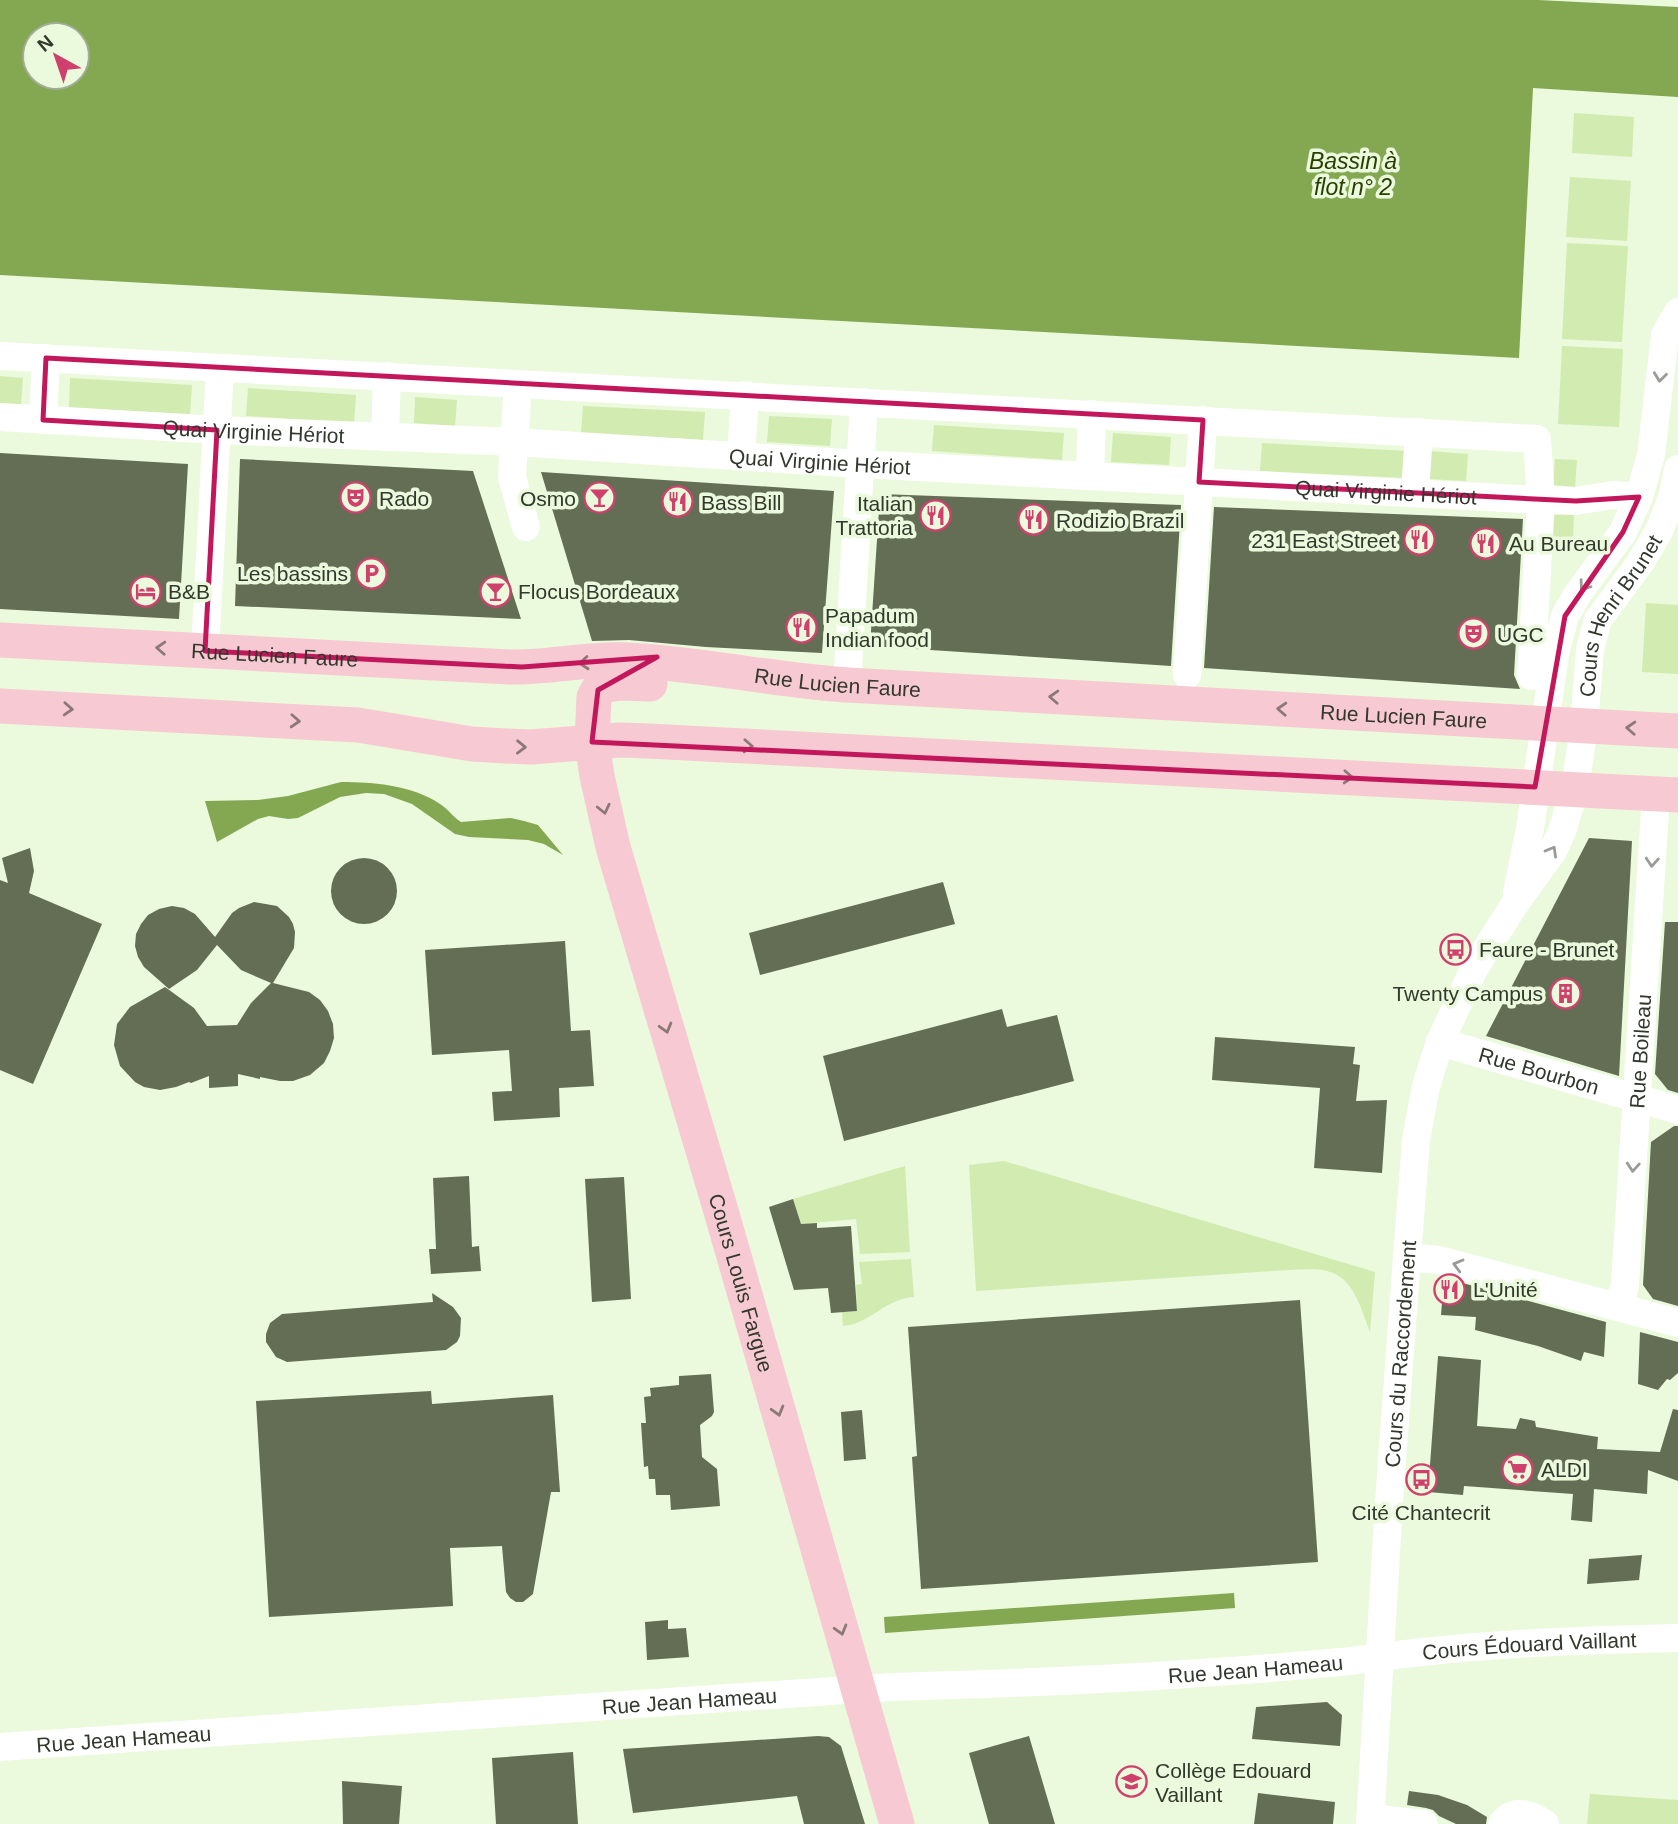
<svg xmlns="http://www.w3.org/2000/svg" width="1678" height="1824" font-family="Helvetica,sans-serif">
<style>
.green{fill:#d1ebb1}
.water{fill:#84a752;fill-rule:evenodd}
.building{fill:#636e55}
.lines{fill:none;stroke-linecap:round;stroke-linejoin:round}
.minor{stroke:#fff;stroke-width:28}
.major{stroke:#f7c9d2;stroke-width:35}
.oneway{stroke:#999c96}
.oneway2{stroke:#8b7977}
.marked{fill:none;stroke:#c2185b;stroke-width:5;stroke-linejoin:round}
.labels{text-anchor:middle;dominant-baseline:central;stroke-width:7;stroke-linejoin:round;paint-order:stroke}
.street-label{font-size:21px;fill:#33382d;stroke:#ebf9dc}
.poi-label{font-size:21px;fill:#33382d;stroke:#ebf9dc;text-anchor:start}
.water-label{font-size:23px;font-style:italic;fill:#293f00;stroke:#ebf9dc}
</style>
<rect width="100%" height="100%" fill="#ebf9dc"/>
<path class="green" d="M1574,113L1634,117L1632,157L1572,153Z
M1570,177L1631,181L1627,241L1566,237Z
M1567,243L1628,246L1622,342L1562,339Z
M1562,346L1623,349L1619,427L1558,424Z
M0,376L23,378L21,406L0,405Z
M70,378L192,385L190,414L69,408Z
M248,388L356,395L354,423L246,416Z
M415,397L457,400L455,426L414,423Z
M583,406L705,412L703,440L581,433Z
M769,416L832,419L830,446L767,442Z
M934,425L1064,433L1062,460L932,451Z
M1113,433L1171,437L1169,465L1111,462Z
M1262,443L1407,451L1405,478L1260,471Z
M1429,451L1468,454L1466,481L1427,479Z
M1555,459L1577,460L1575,487L1553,485Z
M1552,509L1574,510L1573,543L1550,542Z
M1646,603L1678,605V674L1642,672Z
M1004,1161L1375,1272L1370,1332C1361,1309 1354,1277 1327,1271C1315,1268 1300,1270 1288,1270L976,1291L969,1165Z
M905,1166L910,1252L860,1254L856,1219L801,1224L793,1199Z
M911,1259L914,1297C886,1298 870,1324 843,1326L842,1312L857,1311L856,1285L862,1284L859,1262Z
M1590,1794L1678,1800V1824H1587Z"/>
<path class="water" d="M0,0H1538L1678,7V97L1533,88L1519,358L0,275ZM35,35H77V77H35Z
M341,782C373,782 412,785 440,804C448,809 453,817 461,822L511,818L524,821L538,825L563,855L544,844L528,840L469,837L455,834L412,804L384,794L366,793L340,797L298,818L288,819L269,816L258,819L217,842L205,801L258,800L288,796Z
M1234,1593L1235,1608L885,1633L884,1617Z"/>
<path class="building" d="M0,453L188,464L179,619L0,609Z
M240,459L473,471L521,619L235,606Z
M541,472L834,491L822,653L706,647L629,640L592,641Z
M880,494L1181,505L1171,666L870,646Z
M1214,507L1523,519L1514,675L1520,689L1204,668Z
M1589,838L1632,841L1619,1076L1486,1036Z
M30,848L34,871L29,893L102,924L33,1084L0,1070V880L8,883L2,858Z
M331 891a33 33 0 1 1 66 0a33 33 0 1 1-66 0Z
M943,882L955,924L760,975L749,933Z
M254,902L277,906L289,917L293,924L295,932L294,948L273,983L309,992L320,1000L328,1011L333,1024L334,1038L330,1051L324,1063L310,1075L293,1081H280L260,1077V1079L238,1074V1086L209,1088V1076L191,1083L189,1082L176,1087L160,1090L144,1087L135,1082L120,1066L114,1045L117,1024L130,1007L165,987L194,1008L207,1026L237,1025L251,1003L271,983L241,970L217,945L197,970L169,989L144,967L138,957L135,946L136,934L141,924L148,915L159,909L172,906L184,908L195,914L215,937L232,913L239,908Z
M1665,922H1678V1093L1668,1090L1655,1074Z
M565,941L571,1031L590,1030L594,1086L559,1088L560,1117L494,1121L492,1092L512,1091L509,1050L432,1055L425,950Z
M1002,1009L1007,1027L1057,1015L1074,1081L844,1141L823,1056Z
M1215,1037L1355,1047L1353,1064L1360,1065L1356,1101L1387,1100L1382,1173L1314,1168L1320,1088L1212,1080Z
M1674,1126H1678V1306L1653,1299L1643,1285L1651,1142Z
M469,1176L472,1247L479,1246L481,1271L431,1274L429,1249H436L433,1178Z
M624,1177L631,1299L592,1302L585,1179Z
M793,1199L801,1224L817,1223V1228L851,1226L857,1311L831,1313L828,1288L794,1290L769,1207Z
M1444,1278L1606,1322L1604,1357L1584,1352L1581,1361L1538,1346L1475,1330L1476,1317L1441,1315Z
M432,1293L453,1307L461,1318L460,1336L457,1342L446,1350L287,1362L276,1357L266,1342V1334L270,1323L282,1314L433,1302Z
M1300,1300L1318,1562L921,1589L912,1457L917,1456L908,1327Z
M1640,1332L1678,1342V1373L1670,1380L1667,1379L1658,1390L1638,1384Z
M1438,1356L1481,1360L1477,1426L1516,1429L1520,1418L1535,1421L1536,1427L1598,1437L1597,1449L1660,1452L1673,1409L1678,1410V1481L1648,1470L1647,1494L1594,1489L1592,1522L1571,1520L1573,1494L1464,1486L1463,1495L1428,1492Z
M711,1374L714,1412L712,1416L700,1425L702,1457L717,1469L720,1506L671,1510L670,1495H656L655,1479H649L648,1466L644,1467L641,1423H646L644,1397L651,1396L650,1388L679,1385V1376Z
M431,1391L432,1404L553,1395L560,1492H551L533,1594L523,1602H516L510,1598L506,1592L502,1546L450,1548L453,1606L269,1617L256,1401Z
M862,1410L866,1459L844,1461L841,1412Z
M1642,1555L1639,1580L1587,1584L1589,1559Z
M668,1620V1629L686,1628L689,1657L647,1660L645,1622Z
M1327,1702L1342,1715L1340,1746L1252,1739L1256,1707Z
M818,1736L829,1737L841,1746L865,1824H804L797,1796L633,1813L623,1749Z
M1029,1736L1055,1824H989L969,1753Z
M573,1752L578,1824H496L492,1758Z
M342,1781L402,1786L399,1824H343Z
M1409,1791L1438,1795L1467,1805L1487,1817L1486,1824H1456L1439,1816L1433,1810L1426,1808L1407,1805Z
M1258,1793L1335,1802L1333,1824H1254Z"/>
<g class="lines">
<g class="minor">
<path d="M0,356L1537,439L1541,500L1531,676"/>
<path d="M518,385L512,477L526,527"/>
<path id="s1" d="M0,417L217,430L514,442L861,464L1541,500L1576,501L1613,495L1639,497"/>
<path d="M43,420L46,358"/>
<path d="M385,437L387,376"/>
<path d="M741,456L745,395"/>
<path d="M1090,476L1092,414"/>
<path d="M1415,493L1419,432"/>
<path d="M205,651L220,368"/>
<path d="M1187,675L1203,420"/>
<path d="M847,685L864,402"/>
<path d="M1517,892L1530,829L1555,654L1565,616L1577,595L1623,532L1639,497L1651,455L1665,335L1678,312"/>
<path id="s2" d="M1440,1042L1678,1110"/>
<path d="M1407,1257L1439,1260L1678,1323"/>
<path id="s3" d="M1619,1307L1625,1285L1656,794"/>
<path id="s4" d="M0,1747L891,1687C1040,1683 1191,1676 1340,1662C1365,1660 1389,1655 1414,1653C1501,1643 1590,1640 1678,1638"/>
<path d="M1370,1818L1424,1824"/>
<path id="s5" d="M1370,1824L1389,1502L1407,1257L1416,1140L1426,1086L1440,1042L1474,969L1514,905L1553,851L1562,831L1575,789L1584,726L1590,649L1598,620L1640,563L1659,531L1672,498L1678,469"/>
<path d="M1502,1824C1514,1808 1531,1814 1545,1824"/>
</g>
<g class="major">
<path id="s6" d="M0,640L510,667C549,668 588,658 628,660C702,664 773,680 847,685L1678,731"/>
<path id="s7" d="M650,684L622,683L607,685L598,690L594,697L592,742L597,776L613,847L721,1211L897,1824"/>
<path d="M0,706L358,725L472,744L506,746L531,747L620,740L648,741L1678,795"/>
</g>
</g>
<defs><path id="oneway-chevron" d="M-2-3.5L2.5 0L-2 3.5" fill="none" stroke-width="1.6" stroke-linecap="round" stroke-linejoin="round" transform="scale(1.75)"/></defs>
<g class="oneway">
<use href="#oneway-chevron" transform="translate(1660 377) rotate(97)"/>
<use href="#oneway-chevron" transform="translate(1584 586) rotate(126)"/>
<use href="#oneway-chevron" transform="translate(1552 851) rotate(-60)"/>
<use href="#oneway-chevron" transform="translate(1652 862) rotate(94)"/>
<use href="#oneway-chevron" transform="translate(1633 1167) rotate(94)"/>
<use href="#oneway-chevron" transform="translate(1458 1265) rotate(-165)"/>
</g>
<g class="oneway2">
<use href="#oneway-chevron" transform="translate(161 648) rotate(-177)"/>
<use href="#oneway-chevron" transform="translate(584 663) rotate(175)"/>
<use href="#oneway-chevron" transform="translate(1054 697) rotate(-177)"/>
<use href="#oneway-chevron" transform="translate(68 709) rotate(3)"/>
<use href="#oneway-chevron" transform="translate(1282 709) rotate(-177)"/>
<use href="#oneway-chevron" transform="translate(295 721) rotate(3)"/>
<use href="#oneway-chevron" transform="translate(1631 728) rotate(-177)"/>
<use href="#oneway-chevron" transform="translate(748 746) rotate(3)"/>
<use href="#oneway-chevron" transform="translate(521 747) rotate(1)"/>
<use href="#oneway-chevron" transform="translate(1348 777) rotate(3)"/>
<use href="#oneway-chevron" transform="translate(604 809) rotate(77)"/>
<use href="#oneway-chevron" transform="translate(666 1028) rotate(74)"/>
<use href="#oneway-chevron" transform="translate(778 1411) rotate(74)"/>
<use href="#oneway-chevron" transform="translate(841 1630) rotate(74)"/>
</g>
<path class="marked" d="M46,358L1203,420L1199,482L1576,501L1639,497L1623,532L1565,616L1535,787L592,742L598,690L657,657L522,667L205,651L217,430L43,420Z"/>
<defs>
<symbol id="theatre-ring" viewBox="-11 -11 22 22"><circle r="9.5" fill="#ebf9dc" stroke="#cf416c" stroke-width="1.5"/><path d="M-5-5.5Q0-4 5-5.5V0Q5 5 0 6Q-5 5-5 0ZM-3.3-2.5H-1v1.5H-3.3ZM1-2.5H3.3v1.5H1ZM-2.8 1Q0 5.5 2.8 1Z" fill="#cf416c"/></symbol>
<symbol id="bar-ring" viewBox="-11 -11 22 22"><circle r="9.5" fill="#ebf9dc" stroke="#cf416c" stroke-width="1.5"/><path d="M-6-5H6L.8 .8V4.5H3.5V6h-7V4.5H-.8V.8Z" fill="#cf416c"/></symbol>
<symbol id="restaurant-ring" viewBox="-11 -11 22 22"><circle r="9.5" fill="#ebf9dc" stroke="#cf416c" stroke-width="1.5"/><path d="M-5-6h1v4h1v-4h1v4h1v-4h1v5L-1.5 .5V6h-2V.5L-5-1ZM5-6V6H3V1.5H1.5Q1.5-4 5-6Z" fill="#cf416c"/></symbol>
<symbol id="parking-ring" viewBox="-11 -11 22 22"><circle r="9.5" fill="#ebf9dc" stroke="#cf416c" stroke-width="1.5"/><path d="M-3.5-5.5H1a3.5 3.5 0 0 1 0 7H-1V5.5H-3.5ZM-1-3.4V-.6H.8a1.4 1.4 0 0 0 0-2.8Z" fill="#cf416c"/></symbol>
<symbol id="hotel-ring" viewBox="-11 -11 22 22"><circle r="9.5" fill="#ebf9dc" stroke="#cf416c" stroke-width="1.5"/><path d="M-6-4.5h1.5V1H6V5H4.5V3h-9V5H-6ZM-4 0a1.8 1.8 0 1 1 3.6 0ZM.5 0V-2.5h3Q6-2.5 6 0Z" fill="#cf416c"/></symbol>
<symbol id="bus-ring" viewBox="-11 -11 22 22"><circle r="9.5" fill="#ebf9dc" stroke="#cf416c" stroke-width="1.5"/><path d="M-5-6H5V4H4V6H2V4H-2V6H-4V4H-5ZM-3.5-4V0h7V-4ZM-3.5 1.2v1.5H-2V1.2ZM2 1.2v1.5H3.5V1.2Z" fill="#cf416c"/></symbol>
<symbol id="building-ring" viewBox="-11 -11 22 22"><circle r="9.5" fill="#ebf9dc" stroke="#cf416c" stroke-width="1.5"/><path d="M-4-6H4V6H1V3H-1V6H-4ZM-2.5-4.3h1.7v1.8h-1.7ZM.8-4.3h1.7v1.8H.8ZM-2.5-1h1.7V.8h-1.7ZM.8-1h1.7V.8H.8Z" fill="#cf416c"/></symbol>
<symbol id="supermarket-ring" viewBox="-11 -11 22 22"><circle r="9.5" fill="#ebf9dc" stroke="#cf416c" stroke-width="1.5"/><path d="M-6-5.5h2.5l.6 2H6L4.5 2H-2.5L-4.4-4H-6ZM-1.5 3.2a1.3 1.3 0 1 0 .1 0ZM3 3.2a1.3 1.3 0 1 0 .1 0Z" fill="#cf416c"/></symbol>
<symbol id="school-ring" viewBox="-11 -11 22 22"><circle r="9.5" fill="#ebf9dc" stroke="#cf416c" stroke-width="1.5"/><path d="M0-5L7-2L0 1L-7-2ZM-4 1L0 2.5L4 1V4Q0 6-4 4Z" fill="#cf416c"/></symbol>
</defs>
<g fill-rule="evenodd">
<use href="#theatre-ring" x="338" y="480" width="35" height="35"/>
<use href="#bar-ring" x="582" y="480" width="35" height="35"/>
<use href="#restaurant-ring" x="660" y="484" width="35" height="35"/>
<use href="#restaurant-ring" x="918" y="498" width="35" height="35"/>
<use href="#restaurant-ring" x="1016" y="502" width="35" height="35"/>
<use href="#restaurant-ring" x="1402" y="522" width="35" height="35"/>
<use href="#restaurant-ring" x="1468" y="526" width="35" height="35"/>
<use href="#parking-ring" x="354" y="556" width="35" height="35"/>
<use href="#hotel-ring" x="128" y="574" width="35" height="35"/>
<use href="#bar-ring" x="478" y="574" width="35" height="35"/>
<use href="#restaurant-ring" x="784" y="610" width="35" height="35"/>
<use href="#theatre-ring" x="1456" y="616" width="35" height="35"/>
<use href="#bus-ring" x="1438" y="932" width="35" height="35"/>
<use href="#building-ring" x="1548" y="976" width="35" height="35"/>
<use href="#restaurant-ring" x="1432" y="1272" width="35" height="35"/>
<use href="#supermarket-ring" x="1500" y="1452" width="35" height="35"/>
<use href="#bus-ring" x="1404" y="1462" width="35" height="35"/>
<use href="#school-ring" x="1114" y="1764" width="35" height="35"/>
</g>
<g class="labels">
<g class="street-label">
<text stroke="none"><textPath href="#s1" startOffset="254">Quai Virginie Hériot</textPath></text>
<text stroke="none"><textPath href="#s1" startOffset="821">Quai Virginie Hériot</textPath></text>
<text stroke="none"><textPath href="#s1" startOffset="1388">Quai Virginie Hériot</textPath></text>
<text stroke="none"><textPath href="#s5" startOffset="1258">Cours Henri Brunet</textPath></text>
<text stroke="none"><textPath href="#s6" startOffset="275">Rue Lucien Faure</textPath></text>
<text stroke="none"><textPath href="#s6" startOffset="840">Rue Lucien Faure</textPath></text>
<text stroke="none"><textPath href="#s6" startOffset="1407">Rue Lucien Faure</textPath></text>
<text stroke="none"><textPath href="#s3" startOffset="257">Rue Boileau</textPath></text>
<text stroke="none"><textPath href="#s2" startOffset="103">Rue Bourbon</textPath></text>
<text stroke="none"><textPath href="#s7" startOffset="668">Cours Louis Fargue</textPath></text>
<text stroke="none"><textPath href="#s5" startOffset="471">Cours du Raccordement</textPath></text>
<text stroke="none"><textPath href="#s4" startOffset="1533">Cours Édouard Vaillant</textPath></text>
<text stroke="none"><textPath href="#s4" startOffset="1258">Rue Jean Hameau</textPath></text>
<text stroke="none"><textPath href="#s4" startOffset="691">Rue Jean Hameau</textPath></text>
<text stroke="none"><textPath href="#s4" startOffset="124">Rue Jean Hameau</textPath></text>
</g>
<g class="poi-label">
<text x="379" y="498">Rado</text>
<text x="576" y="498" text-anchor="end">Osmo</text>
<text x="701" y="502">Bass Bill</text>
<text x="913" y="503" text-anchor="end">Italian<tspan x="913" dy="24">Trattoria</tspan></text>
<text x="1056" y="520">Rodizio Brazil</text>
<text x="1396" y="540" text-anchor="end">231 East Street</text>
<text x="1509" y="543">Au Bureau</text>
<text x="348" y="573" text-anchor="end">Les bassins</text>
<text x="168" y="591">B&amp;B</text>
<text x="518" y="591">Flocus Bordeaux</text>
<text x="825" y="615">Papadum<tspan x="825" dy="24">Indian food</tspan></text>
<text x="1497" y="634">UGC</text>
<text x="1479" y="949">Faure - Brunet</text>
<text x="1543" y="993" text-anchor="end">Twenty Campus</text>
<text x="1473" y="1289">L'Unité</text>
<text x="1541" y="1469">ALDI</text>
<text x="1421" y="1512" text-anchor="middle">Cité Chantecrit</text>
<text x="1155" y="1770">Collège Edouard<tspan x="1155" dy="24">Vaillant</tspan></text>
</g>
<g class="water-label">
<text x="1353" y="161">Bassin à<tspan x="1353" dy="26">flot n° 2</tspan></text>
</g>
</g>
<g transform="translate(56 56) rotate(320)"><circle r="33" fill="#ebf9dc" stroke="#a1ac96" stroke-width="2"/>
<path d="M0-5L12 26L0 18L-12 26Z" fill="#cf416c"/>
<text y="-10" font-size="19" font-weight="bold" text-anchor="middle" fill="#33382d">N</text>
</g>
</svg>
